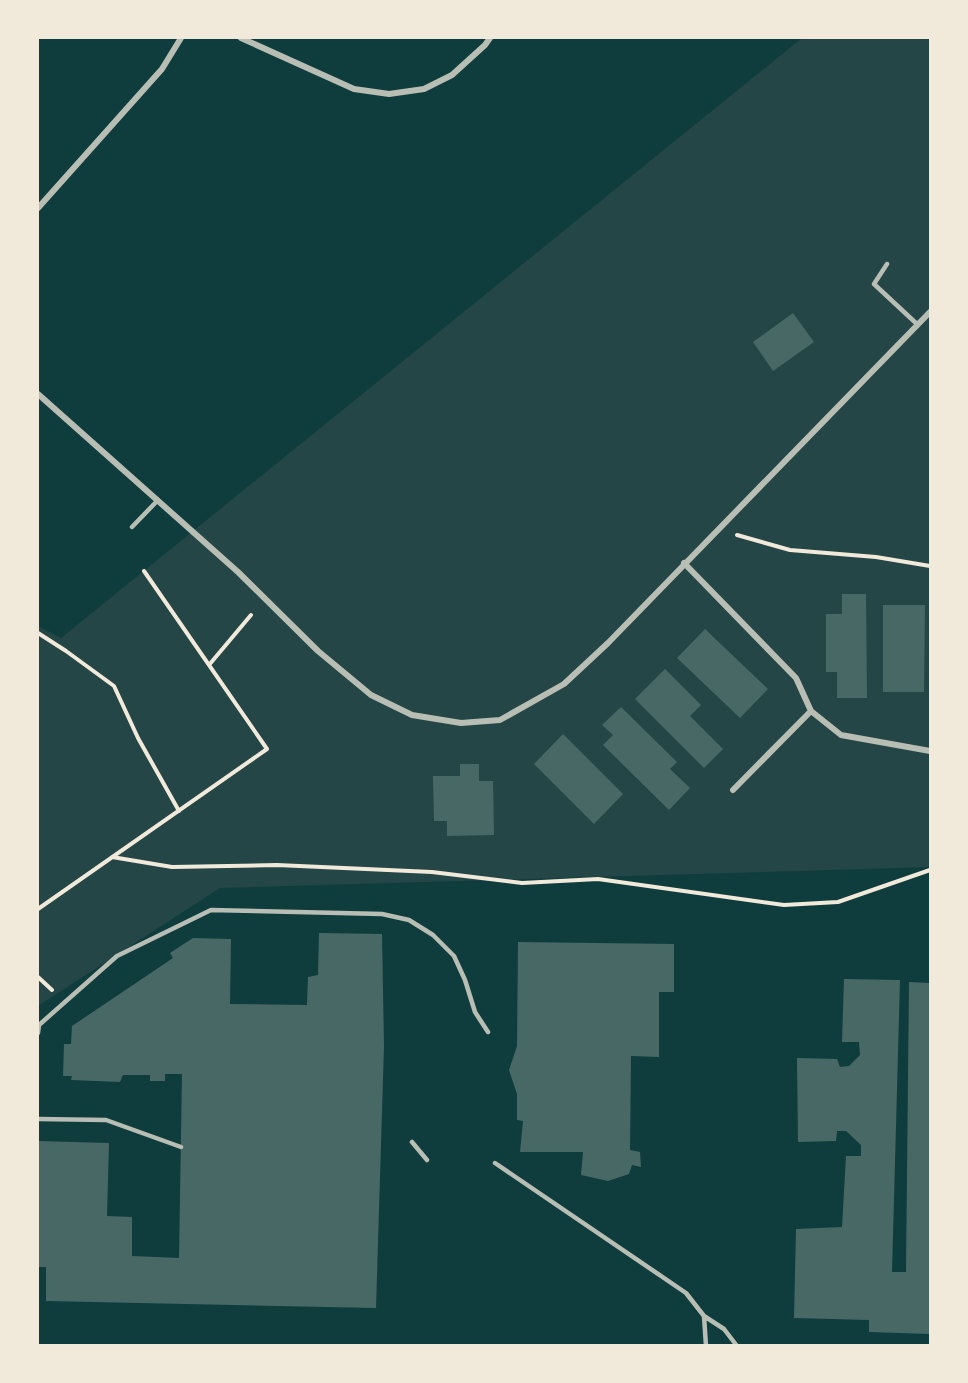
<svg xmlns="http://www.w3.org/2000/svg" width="968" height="1383" font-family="'Fira Sans',sans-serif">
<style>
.green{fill:#244646}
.building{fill:#486865}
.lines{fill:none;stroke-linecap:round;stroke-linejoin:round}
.path{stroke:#f1e9da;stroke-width:4}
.service{stroke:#b8beb3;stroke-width:4.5}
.minor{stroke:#b8beb3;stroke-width:6}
</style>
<rect width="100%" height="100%" fill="#0f3d3e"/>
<path class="green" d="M802,38H930V867L220,888L38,1006V626L61,638Z"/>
<path class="building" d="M793,313L814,342L773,371L753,342Z
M842,594H866L867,698H837V672H826V614H842Z
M883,605H925L924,692H883Z
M705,629L768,689L740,718L677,658Z
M665,669L701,705L690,716L723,749L704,768L635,699Z
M621,707L677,762L670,769L690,788L669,810L603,745L613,735L602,725Z
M563,734L623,794L594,824L534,764Z
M460,764H479V781H493L494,835L447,836V821H434L433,776H460Z
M319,933L382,934L384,1046L376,1308L46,1301V1267H38V1141L109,1143L107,1216L132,1217V1256L179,1258L182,1074H165V1081H150V1075H123L120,1082L71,1080L72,1076H63L64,1044H71L72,1026L173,958L170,953L193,938L231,939L230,1004L307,1005L308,977L318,975Z
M518,942L674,944V992H659V1057L631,1056L630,1150L640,1152L641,1167L632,1165L629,1174L608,1181L581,1175L583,1152H520L523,1121L517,1120V1094L509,1070L517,1046Z
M844,979L900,980L892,1272H906L909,982L930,983V1334L869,1332V1320L794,1318L796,1229L842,1227L846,1156H861V1145L846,1131H837L836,1141L798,1142L797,1058L837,1059L840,1067L849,1066L860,1055L859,1042H842Z"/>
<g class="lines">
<path class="path" d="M737,535L790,550L876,557L930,566
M38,633L66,651L114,686L138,738L179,811
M209,665L251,615
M112,857L172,867L277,865L432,872L522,883L598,879L784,905L838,902L930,870
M38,909L267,749L144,571
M38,977L52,990"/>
<path class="service" d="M887,264L874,284L918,325
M132,527L158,500
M38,1033L39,1025L117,956L211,910L382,914L409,920L433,935L454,956L465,980L475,1012L488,1032
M38,1119L106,1120L181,1147
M412,1142L427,1160
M495,1163L686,1293L704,1316L724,1329L737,1346
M704,1316L706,1346"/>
<path class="minor" d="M241,38L354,89L389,94L424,89L452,75L485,45L490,38
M38,208L162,69L181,38
M38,394L238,572L318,651L371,695L412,715L461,723L500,720L564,684L608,643L930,312
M684,563L796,678L811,711L841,735L930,751
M733,790L811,711"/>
</g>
<rect width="968" height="1383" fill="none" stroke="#f1e9da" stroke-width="78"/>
</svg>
